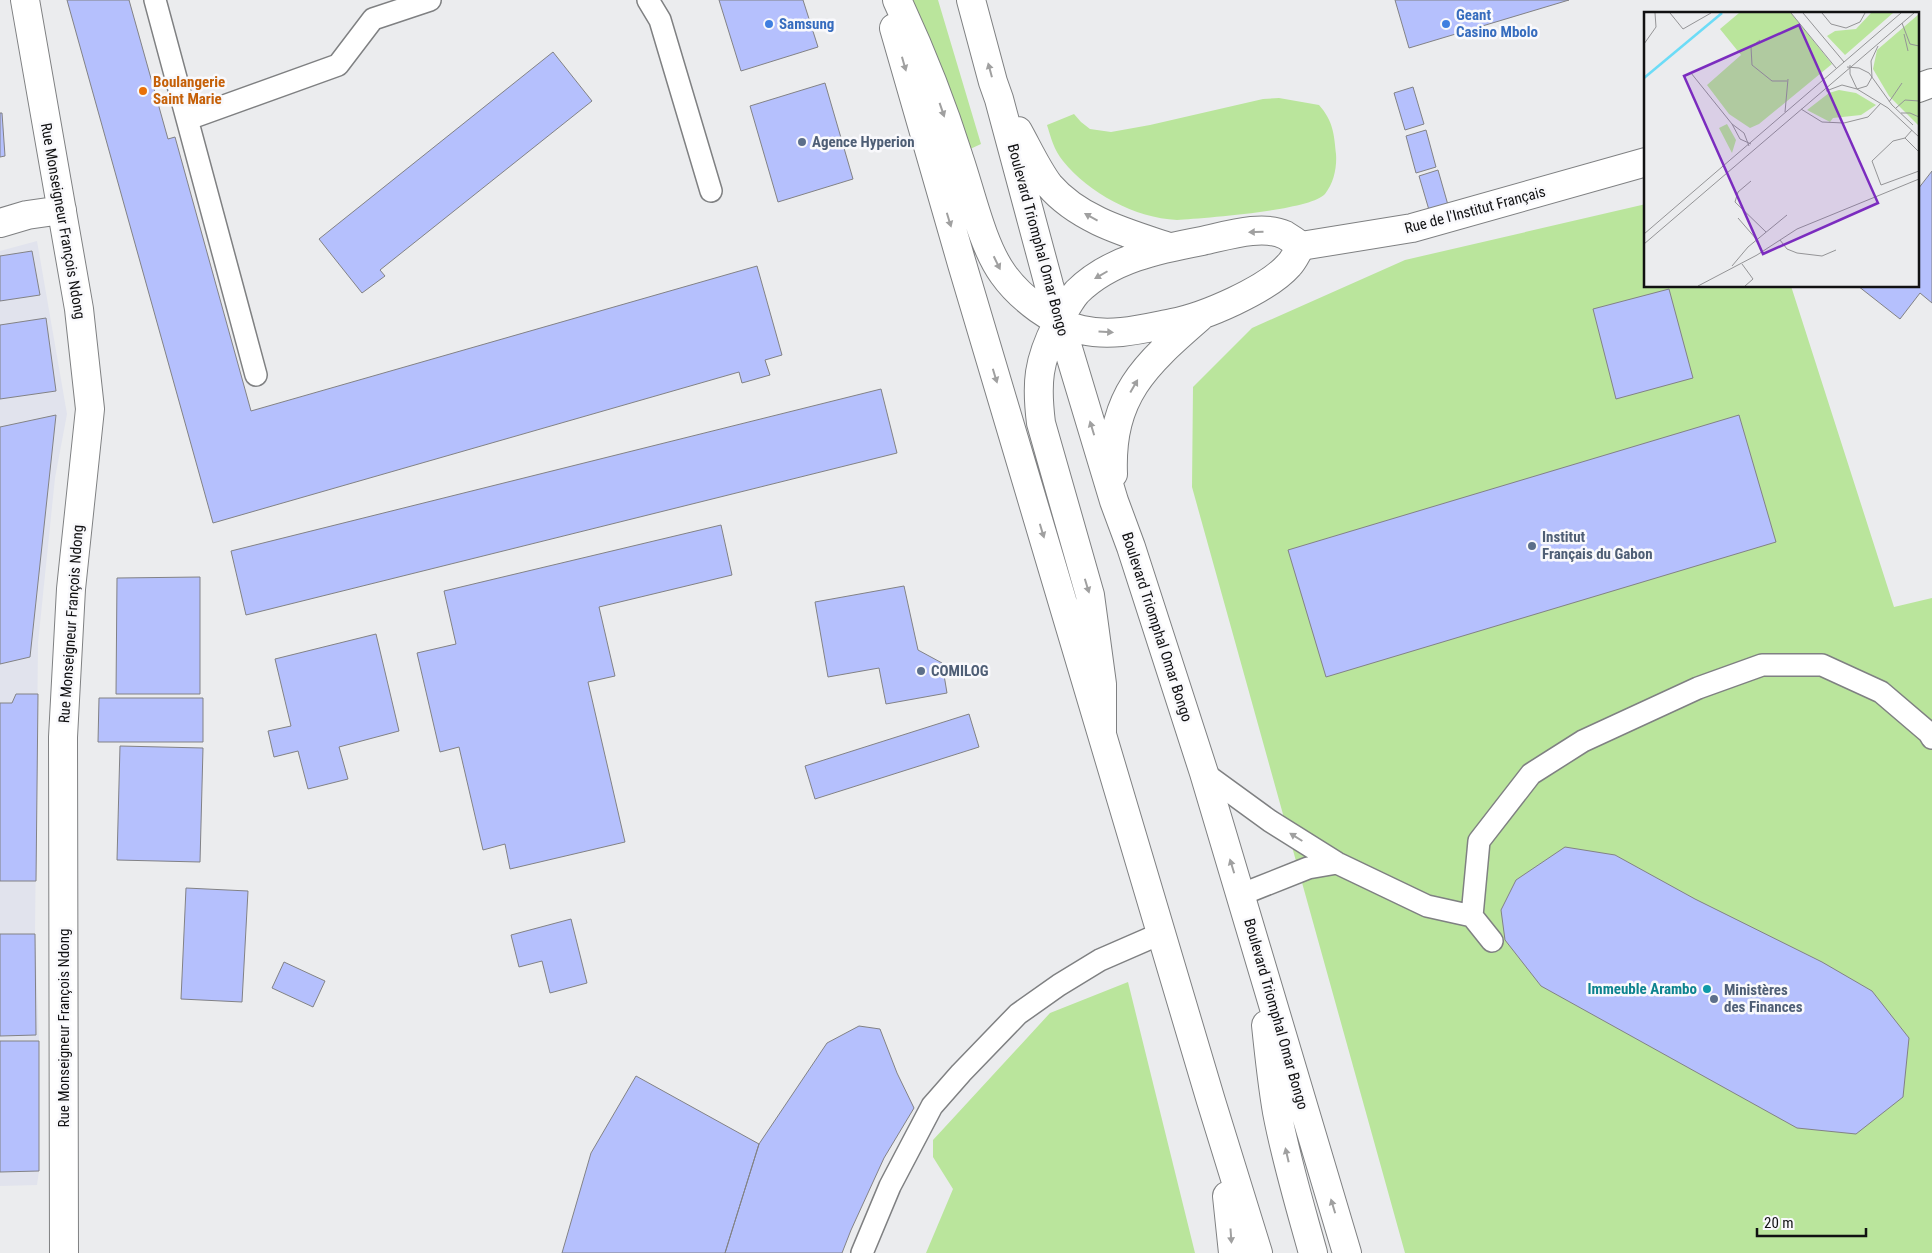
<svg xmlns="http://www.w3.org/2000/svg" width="1932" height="1253" font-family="'Roboto Condensed',sans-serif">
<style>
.built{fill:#e1e3ed}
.green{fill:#bae59c}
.building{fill:#b5c0fd;stroke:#828285}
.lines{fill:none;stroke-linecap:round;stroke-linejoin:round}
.lane-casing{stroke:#7f8082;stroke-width:24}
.street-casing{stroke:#7f8082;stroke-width:30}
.primary-casing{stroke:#7f8082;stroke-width:30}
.lane{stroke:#fff;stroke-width:21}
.street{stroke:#fff;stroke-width:28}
.primary{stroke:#fff;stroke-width:28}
.oneway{fill:#a0a0a0}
.shop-dot{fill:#3f7fe0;stroke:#f9f9fc;stroke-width:2}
.food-dot{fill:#e8710a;stroke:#f9f9fc;stroke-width:2}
.service-dot{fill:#5c6f8a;stroke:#f9f9fc;stroke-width:2}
.culture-dot{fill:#0f9aa8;stroke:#f9f9fc;stroke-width:2}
.labels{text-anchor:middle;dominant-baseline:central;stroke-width:5;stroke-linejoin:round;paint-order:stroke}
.shop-label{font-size:15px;font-weight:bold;fill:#366cbe;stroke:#f9f9fc;text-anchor:start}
.food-label{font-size:15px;font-weight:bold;fill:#c56008;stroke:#f9f9fc;text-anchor:start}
.service-label{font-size:15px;font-weight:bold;fill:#4e5e75;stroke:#f9f9fc;text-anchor:start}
.street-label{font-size:15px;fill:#111112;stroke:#f9f9fc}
.culture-label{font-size:15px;font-weight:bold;fill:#0d838f;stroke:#f9f9fc;text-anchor:end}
.inset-river{fill:none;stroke:#6cdcf7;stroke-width:2.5}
.inset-road{fill:none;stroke:#949496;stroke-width:1}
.view{fill:#7b2cbf;fill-opacity:0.15;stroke:#7b2cbf;stroke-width:2.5}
.inset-edge{fill:none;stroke:#111112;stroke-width:2.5}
</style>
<rect width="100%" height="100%" fill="#ebecee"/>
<path class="built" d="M37,241L67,414L55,478L38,643L35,934L39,1041V1171L37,1185L0,1186V251Z"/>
<path class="green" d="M912,0H938L981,144L968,150L921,18Z
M1279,98L1319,105C1333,121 1334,133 1336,154C1337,167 1334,183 1325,194C1310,211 1203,218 1177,220C1135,218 1089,193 1063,161C1054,150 1051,138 1047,125L1074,114L1081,122L1090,129L1111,132L1150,125L1263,99Z
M1646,204V286H1791L1894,607L1932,598V1253H1405L1192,487L1193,387L1252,328L1405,260Z
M1128,982L1195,1253H926L953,1189L933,1157V1140L1050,1013Z"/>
<path class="building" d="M67,0H129L168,139L175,137L251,411L757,266L782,355L765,360L770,375L742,383L739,372L213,523Z
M719,0H803L818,47L741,71Z
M1395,0H1569L1409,48Z
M553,52L592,101L380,270L385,276L362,293L319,239Z
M825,83L853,179L778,202L750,106Z
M1413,87L1424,124L1405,130L1394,93Z
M0,113H2L5,156L0,157Z
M1426,130L1436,167L1416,173L1406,136Z
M1438,170L1448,205L1429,210L1419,176Z
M1932,171V303L1920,293L1900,319L1858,286H1918V189Z
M32,251L40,295L0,301V256Z
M1669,289L1693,378L1616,399L1593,309Z
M46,318L56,391L0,399V325Z
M881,389L897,453L246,615L231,551Z
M56,415L30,657L0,664V427Z
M1739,415L1776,542L1326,677L1288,550Z
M721,525L732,575L599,607L615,676L588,682L625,842L510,869L505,844L483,850L459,747L440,752L417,653L456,644L444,591Z
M200,577V694H116L117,578Z
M904,586L918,650L942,663L947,693L886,704L879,668L828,677L815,602Z
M376,634L399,731L339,747L348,779L308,789L298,751L274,757L268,731L291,726L275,659Z
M16,694H38L36,881H0V703H12Z
M99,698H203V742H98Z
M969,714L979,747L815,799L805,766Z
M120,746L203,748L200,862L117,860Z
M1565,847L1615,855L1695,899L1822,962L1872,991L1909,1038L1903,1097L1856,1134L1797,1128L1541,986L1505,940L1501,910L1516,880Z
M186,888L248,891L242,1002L181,999Z
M571,919L587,983L550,993L542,961L519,967L511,935Z
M0,934H35L36,1035L0,1036Z
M284,962L325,981L313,1007L272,988Z
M859,1026L880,1029L897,1073L914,1108L884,1158L851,1230L842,1253H725L759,1144L827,1043Z
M0,1041H39V1171L0,1172Z
M636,1076L759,1144L725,1253H562L591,1153Z"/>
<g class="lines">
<defs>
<path id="lane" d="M155,0L256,375
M648,0L660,20L711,191
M188,119L338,65L373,19L430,0
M1204,773L1270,821L1337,863L1427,906L1472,916L1492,941
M1240,895L1308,868L1337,863
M1472,916L1479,841L1531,774L1583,741L1698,688L1762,665H1822L1881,692L1929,733L1932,738
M862,1253L890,1186L932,1106L961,1073L1018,1014L1059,985L1100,960L1162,933"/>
<path id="street" d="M25,0L79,309L90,409L71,589L63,737L64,1253
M1918,88L1932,83
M0,223L27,215L62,210
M1301,246L1412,228L1646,162"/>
<path id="primary" d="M897,0C921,51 942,104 959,158C971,193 982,245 1003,274C1020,298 1054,324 1082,330C1112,337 1142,329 1172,323C1204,317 1267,290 1289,265C1294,260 1297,252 1301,246C1296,242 1290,238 1285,235C1262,224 1226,236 1202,241C1159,249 1110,259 1077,292C1069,301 1063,314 1057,324C1038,361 1036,383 1041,423L1090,595L1102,684V734
M971,0L993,82L999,99L1049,285L1114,501L1131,547L1204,773L1347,1253
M894,28L962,264L1211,1101L1258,1253
M1018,131C1028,149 1037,169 1049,185C1079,220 1127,233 1169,247
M1113,474C1110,396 1145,365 1199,318
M1266,1025C1269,1054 1272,1083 1277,1112C1286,1160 1300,1206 1313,1253
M1227,1196L1233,1253"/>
</defs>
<use href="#lane" class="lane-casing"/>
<use href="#street" class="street-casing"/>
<use href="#primary" class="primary-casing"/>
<use href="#lane" class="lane"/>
<use href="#street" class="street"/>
<use href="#primary" class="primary"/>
</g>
<defs><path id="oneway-solid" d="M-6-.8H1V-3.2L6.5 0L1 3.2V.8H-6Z" transform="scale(1.25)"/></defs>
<g class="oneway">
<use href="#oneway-solid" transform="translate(904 64) rotate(74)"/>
<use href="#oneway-solid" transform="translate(990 70) rotate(-105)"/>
<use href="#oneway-solid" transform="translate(942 110) rotate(71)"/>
<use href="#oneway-solid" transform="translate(1091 217) rotate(-151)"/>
<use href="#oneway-solid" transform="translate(949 220) rotate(73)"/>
<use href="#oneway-solid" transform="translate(1256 232) rotate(179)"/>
<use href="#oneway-solid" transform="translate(997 263) rotate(64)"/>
<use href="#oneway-solid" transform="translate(1101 275) rotate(150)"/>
<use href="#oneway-solid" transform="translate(1106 332) rotate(3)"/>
<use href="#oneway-solid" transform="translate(995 376) rotate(73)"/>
<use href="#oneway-solid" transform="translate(1134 386) rotate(-60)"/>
<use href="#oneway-solid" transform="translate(1092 428) rotate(-107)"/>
<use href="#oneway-solid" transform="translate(1042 531) rotate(73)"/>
<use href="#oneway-solid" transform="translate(1087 586) rotate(73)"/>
<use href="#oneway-solid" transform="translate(1296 837) rotate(-148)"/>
<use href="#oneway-solid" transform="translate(1232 866) rotate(-107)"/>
<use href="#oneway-solid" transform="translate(1287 1155) rotate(-103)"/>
<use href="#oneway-solid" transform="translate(1333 1206) rotate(-107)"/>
<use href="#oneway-solid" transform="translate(1231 1236) rotate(86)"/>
</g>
<g class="shop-dot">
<circle cx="769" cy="24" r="5"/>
<circle cx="1446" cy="24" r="5"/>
</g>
<circle class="food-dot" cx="143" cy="91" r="5"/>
<g class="service-dot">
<circle cx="802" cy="142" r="5"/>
<circle cx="1532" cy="546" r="5"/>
<circle cx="921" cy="671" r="5"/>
<circle cx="1714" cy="999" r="5"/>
</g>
<circle class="culture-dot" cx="1707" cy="989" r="5"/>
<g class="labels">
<g class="shop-label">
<text x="1456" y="15">Geant<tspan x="1456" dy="17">Casino Mbolo</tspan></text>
<text x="779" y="24">Samsung</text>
</g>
<g class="food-label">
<text x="153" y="82">Boulangerie<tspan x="153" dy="17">Saint Marie</tspan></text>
</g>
<g class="service-label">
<text x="812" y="142">Agence Hyperion</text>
<text x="1542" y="537">Institut<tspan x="1542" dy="17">Français du Gabon</tspan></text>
<text x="931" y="671">COMILOG</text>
<text x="1724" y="990">Ministères<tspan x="1724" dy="17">des Finances</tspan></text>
</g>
<g class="street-label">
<text transform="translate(1475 210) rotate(-15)">Rue de l'Institut Français</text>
<text transform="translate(63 221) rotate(80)">Rue Monseigneur François Ndong</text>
<text transform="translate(1038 240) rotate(75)">Boulevard Triomphal Omar Bongo</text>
<text transform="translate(71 624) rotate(-86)">Rue Monseigneur François Ndong</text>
<text transform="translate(1157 627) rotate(72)">Boulevard Triomphal Omar Bongo</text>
<text transform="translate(1276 1014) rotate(74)">Boulevard Triomphal Omar Bongo</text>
<text transform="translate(64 1028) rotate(-90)">Rue Monseigneur François Ndong</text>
</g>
<g class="culture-label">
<text x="1697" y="989">Immeuble Arambo</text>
</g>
</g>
<g transform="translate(1644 12)">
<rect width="275" height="275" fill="#ebecee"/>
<path d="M95,1H147L188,52L115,112L106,116L85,102L63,73L97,43L76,17ZM227,1H249L201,43L183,24L191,19L212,17ZM275,2V114L245,84L229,57L233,38ZM195,78L212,81L232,93L217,103L189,106L186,110L163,98L185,81ZM83,112L92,128L88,141L75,116Z" fill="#bae59c"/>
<path class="inset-river" d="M0,66L78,1"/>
<path class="inset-road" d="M26,1L39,17L67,1M147,1L192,56M159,1L200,50M178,1L187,12L202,16L216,10L221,1M258,11L266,32L275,34M260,22L264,39M116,28L107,35L108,53L128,69H143M0,32L12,15L11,1M206,53V62L213,77L244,96L275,125M203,55L215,56L225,61L248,93L269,113M47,61L88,112M182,79L198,73L213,77L223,74L228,65L227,49L234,34M245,90L258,71M252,96L261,88L275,89M157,97L178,110L200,111L224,105L237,91M141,100L144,67M257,101H266L275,105M88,112L100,121L105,134M88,112L96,127L107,132M268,118L261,126L249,129L228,149L237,173L275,159M261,126L275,140M107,169L94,180L91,190L122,220M94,206L113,228M0,222L257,1M136,228L143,237L153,241L178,244L192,238M0,232L270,1M98,252L109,267L101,274M88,254L104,235L143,203M54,274L113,243L153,217L275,167"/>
<path class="view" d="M155,13L234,191L119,242L40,64Z"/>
<rect width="275" height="275" class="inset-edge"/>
</g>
<path d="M1757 1228v8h109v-8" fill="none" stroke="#111112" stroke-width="2.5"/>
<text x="1764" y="1228" font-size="15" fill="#111112" stroke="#f9f9fc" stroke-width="4" paint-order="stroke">20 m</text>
</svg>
